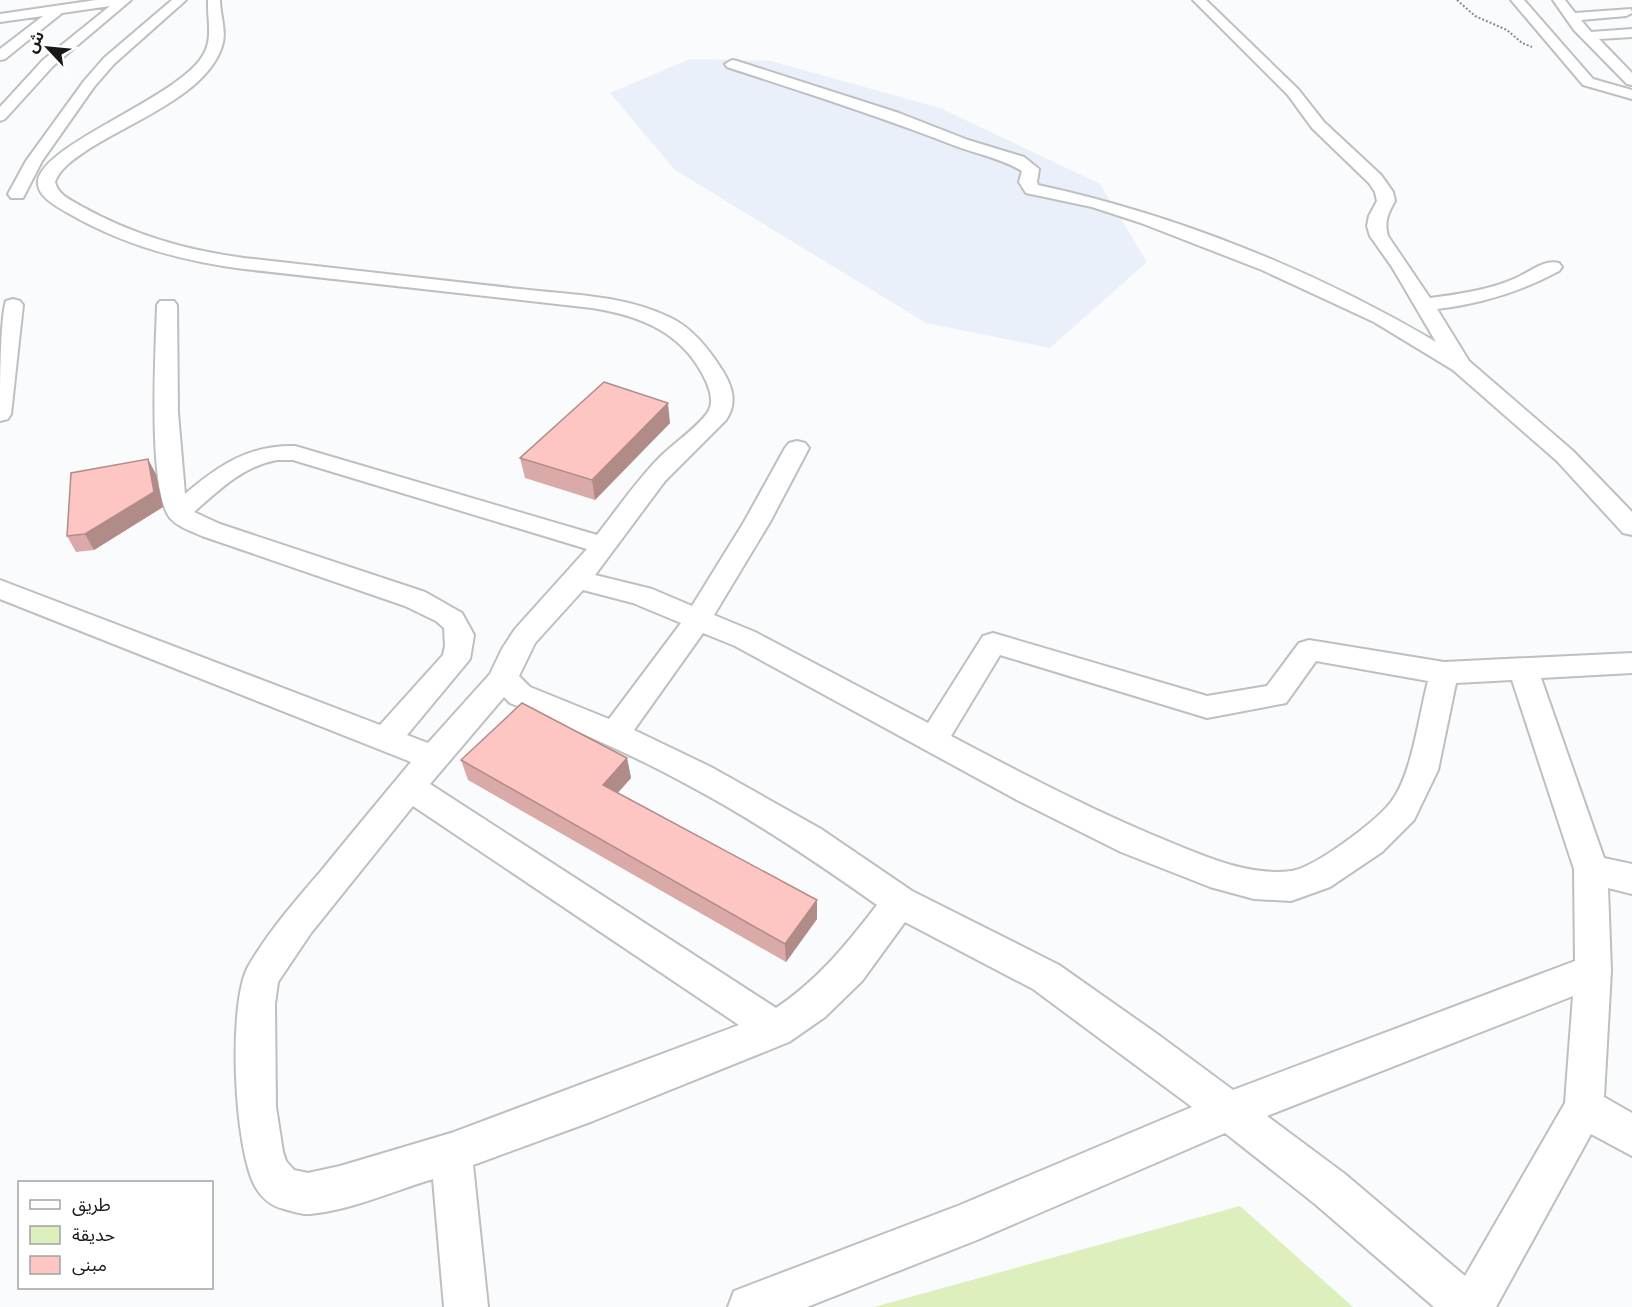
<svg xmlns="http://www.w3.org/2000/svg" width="1632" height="1307" font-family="Commissioner,'Noto Sans Arabic',sans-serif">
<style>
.built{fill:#eaf0f9}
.green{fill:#ddefbd}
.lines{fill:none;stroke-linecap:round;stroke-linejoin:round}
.minor-casing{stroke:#bdbfc1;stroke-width:4}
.path{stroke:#888a8b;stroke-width:2;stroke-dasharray:2 2;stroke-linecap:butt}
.minor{fill:#fff;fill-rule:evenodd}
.wall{fill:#daaaa8}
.shaded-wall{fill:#b18b88}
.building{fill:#fdc6c3;stroke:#b18b88;stroke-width:1.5}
</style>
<rect width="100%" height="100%" fill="#f9fbfd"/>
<path class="built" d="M690,59L771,61L940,108L1100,184L1147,262L1050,348L926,323L675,170L610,93Z"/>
<path class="green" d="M1240,1206L1353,1307H874Z"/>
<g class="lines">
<defs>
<path id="minor" d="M96,0H131L53,66L5,119L0,121V107L43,60L110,6L62,13L5,59L0,60V49L43,16L0,22V14Z
M172,0H186L114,64L94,87L42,161L23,198H11L8,194L26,161L84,81L104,58Z
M208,0H220C220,15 227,31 222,46C206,97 124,124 83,153C71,161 60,169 55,182C58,195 71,200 81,206C133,235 185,250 244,258C336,268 428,279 520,289C570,295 625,295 671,318C694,329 711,352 724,373C733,389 737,404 726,420L665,481L595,575L652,589L692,606L744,522L785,448L789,443L797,441L805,443L809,448L770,522L714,615L755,632L928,723L983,636L993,633L1207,696L1267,686L1299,643L1309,640L1444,662L1632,653V673L1541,678L1604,858L1632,864V894L1608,888L1611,971L1604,1097L1632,1113V1156L1591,1134L1496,1307H1434L1315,1204L1225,1133L977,1240L807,1307H728L734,1291L960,1205L1192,1107L1033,989L905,922L862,981L825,1017L789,1042L593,1121L473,1165L488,1307H444L433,1179C393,1191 352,1210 310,1214C302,1215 292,1211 284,1209C271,1206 263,1199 256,1188C234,1151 227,1001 249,965C269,931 295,901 321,871C351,834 381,798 411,762L0,599V580L380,725L443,655L445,646L444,628L436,621L405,606L202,536C191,531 178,527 170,518C147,489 156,347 157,305L160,301H174L177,305L178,413L185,494C219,465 249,445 295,446L597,535C618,508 637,480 661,456C674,443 697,428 708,412C714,403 710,390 706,381C684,333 642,316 592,308L244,269C181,261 123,245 68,213C58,207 36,196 38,181C43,144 175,99 202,57C214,39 207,20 208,0ZM277,460H293L587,549L515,629L502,649L490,674L428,743L407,735L470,659L474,635L462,613L425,592L220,524L194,512C219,490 243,466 277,460ZM583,590L633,603L681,623L609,719L530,687L519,676L535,643ZM703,633L735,646L1017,800L1121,852L1210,887L1254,899L1291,901L1330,887L1382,852L1414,820L1438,770L1456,683L1512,680L1574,869L1575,961L1233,1090L1160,1036L1059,965L912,891L821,829L711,767L634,730ZM1000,655L1207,718L1286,703L1316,661L1428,681C1419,715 1412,775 1391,802C1377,821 1313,869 1291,871C1252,876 1211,859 1177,845C1099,814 1025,775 951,736ZM504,697L510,703C570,728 630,753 688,785C754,820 816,862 877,905C847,944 818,980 776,1008L430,784ZM413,806L739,1025L451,1133L340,1166L308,1173L294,1170L286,1161L283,1152L276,1107L275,1004L278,982L311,933ZM1573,996L1565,1103L1465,1276L1345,1174L1267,1116Z
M1193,0H1206L1298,89L1324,122L1381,175L1393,192L1395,201C1388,213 1384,222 1388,236L1430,298C1460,294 1489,290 1516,278C1530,272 1544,259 1559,263L1562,267L1559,271C1520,292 1480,304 1437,309L1469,361L1573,451L1632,512V535L1623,533L1557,461L1453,370L1374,322L1262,270L1141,223L1092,207L1026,193L1019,182L1022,171C1001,158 976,154 953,145C879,116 803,92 727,67L725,64L732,60L737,61L899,113L968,140L1024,157L1039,169L1037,182L1038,185C1177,215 1314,270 1436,342L1392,267L1370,236L1367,226L1369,216L1377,201L1375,192L1369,183L1312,128L1288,95Z
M1511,0H1524L1593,79L1632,90V99L1583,85Z
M1553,0H1565L1575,13L1631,9L1632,13L1626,16L1581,20L1591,32L1632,29V37L1599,39L1632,73V85L1627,84L1574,30Z
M13,299L20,301L23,305L11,414L8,419L0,421C0,397 0,317 6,301Z"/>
</defs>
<use href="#minor" class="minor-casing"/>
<path class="path" d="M1457,0L1475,16L1507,30L1522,43L1532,47"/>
<use href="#minor" class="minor"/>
</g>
<path class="wall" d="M670,423L595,500L525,478L520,458Z
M156,474L163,507L94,550L76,552L67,536Z
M627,758L631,778L618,793L817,919L786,962L468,780L461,760Z"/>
<path class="shaded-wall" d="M668,403L670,423L595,500L592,480Z
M148,459L156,474L163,507L94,550L85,534Z
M627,758L631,778L607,804L603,785Z
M817,900V919L786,962L785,944Z"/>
<path class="building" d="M604,382L668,403L592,480L520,458Z
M148,459L154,492L85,534L67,536L71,473Z
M522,703L627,758L603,785L817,900L785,944L461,760Z"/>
<rect x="18" y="1181" width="195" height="108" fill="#ffffff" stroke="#a2a3a3" stroke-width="1.5"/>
<rect x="30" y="1200" width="30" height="9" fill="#ffffff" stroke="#a2a3a3" stroke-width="1.5"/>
<text x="72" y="1211" font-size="18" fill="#171818">طريق</text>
<rect x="30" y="1226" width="30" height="18" fill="#ddefbd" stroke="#a2a3a3" stroke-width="1.5"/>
<text x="72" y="1241" font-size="18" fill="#171818">حديقة</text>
<rect x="30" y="1256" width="30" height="18" fill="#fdc6c3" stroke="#a2a3a3" stroke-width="1.5"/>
<text x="72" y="1271" font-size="18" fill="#171818">مبنى</text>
<g transform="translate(48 48) rotate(296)" stroke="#ffffff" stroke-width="4.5" paint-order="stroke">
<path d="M0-4.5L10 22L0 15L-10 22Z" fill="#171818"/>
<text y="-9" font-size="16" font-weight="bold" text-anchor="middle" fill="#171818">ش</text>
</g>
</svg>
